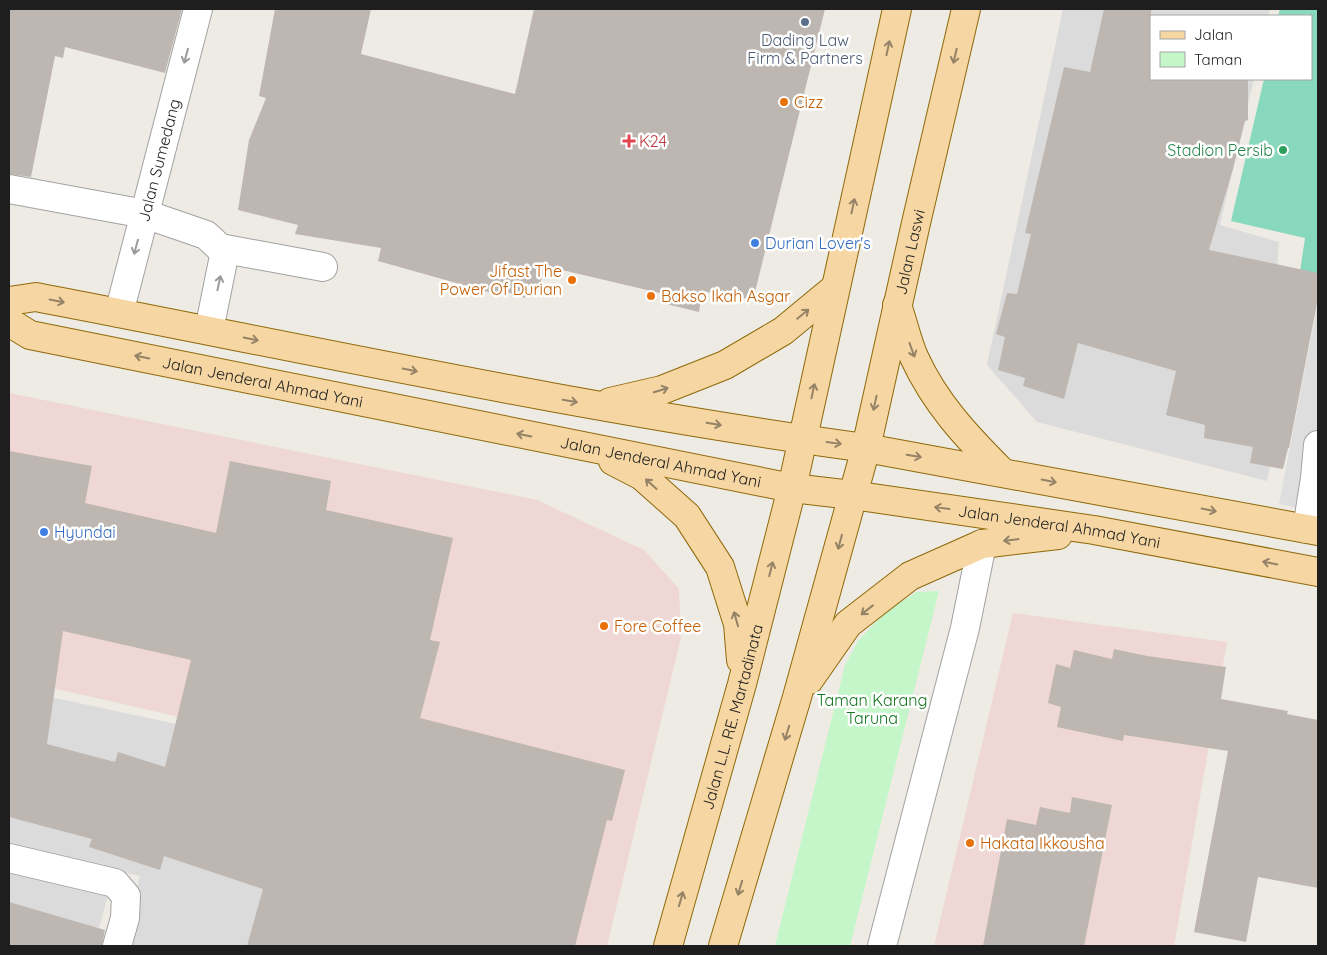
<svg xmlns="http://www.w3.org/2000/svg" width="1327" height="955" font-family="Quicksand,sans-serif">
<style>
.residential{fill:#dcdbdb}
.commercial{fill:#eed7d4}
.park{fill:#c4f6ca}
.pitch{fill:#87d8bd}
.parking{fill:#dedede}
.building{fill:#beb7b1;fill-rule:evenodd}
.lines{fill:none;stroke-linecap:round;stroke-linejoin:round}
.minor-casing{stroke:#a2a2a2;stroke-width:30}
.major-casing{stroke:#8e6909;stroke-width:30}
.minor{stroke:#fff;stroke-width:28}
.major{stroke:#f6d6a2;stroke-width:28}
.oneway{stroke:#958367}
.oneway2{stroke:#9a9a9a}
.service-dot{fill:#5c6f8a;stroke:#fff;stroke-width:2}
.food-dot{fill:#e8710a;stroke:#fff;stroke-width:2}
.health-dot{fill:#e0444e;stroke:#fff;stroke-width:2}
.leisure-dot{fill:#2e9e5b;stroke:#fff;stroke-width:2}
.shop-dot{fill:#3f7fe0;stroke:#fff;stroke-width:2}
.labels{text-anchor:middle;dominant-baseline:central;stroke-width:5;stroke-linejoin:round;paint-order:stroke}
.service-label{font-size:16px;fill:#4e5e75;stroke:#fff}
.food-label{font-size:16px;fill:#c56008;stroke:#fff;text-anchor:start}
.health-label{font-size:16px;fill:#be3a42;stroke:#fff;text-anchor:start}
.leisure-label{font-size:16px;fill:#27864d;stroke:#fff;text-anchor:end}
.street-label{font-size:16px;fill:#1e1e1e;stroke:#fff}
.shop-label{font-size:16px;fill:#366cbe;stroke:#fff;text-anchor:start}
.park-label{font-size:16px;fill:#12751f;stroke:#fff}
</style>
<rect width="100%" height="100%" fill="#eeebe4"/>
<path class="residential" d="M1063,9H1270L1268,16H1151V79H1254L1220,225L1279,242L1275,292L1304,301L1267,481L1037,422L987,365Z
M9,688L371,766L311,946H120L140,876L9,846Z
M9,872L108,895L94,946H9Z"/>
<path class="commercial" d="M9,393L537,500L644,550L679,589L681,637L607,946H318L377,762L9,678Z
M1013,613L1227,642L1174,946H934Z"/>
<path class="park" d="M939,591L850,946H775L845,665L858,641L886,611L917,592Z"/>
<path class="pitch" d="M1280,9H1318V289L1298,285L1305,238L1231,221L1264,79H1311V16H1278Z"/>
<path class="parking" d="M1318,302V512L1279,504Z"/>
<path class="building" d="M9,9H182L165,73L65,47L63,58L55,56L31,177L9,174Z
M275,9H371L361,54L515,94L534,9H825L753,300L702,291L699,312L662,303L664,294L545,266L538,293L528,290L525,298L500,290L499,295L378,261L381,248L295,234L298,225L238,210L249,140L266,98L259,96Z
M1104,9H1151V79H1248V120L1245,121L1233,169L1209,250L1318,273V298L1289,448H1288L1283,469L1250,463L1253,447L1204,438L1205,425L1166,415L1176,371L1078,343L1064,399L1023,386L1025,378L998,370L1005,337L996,334L1007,293L1017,294L1031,234L1025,233L1064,67L1090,72Z
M9,451L92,466L85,503L216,533L230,461L331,481L326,510L453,538L430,640L440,642L420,718L625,770L612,821L607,820L575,946H247L263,889L164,856L160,870L89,847L92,839L9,817ZM63,631L191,660L165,767L118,752L115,762L47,744Z
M1114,649L1147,656L1226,667L1221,699L1288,711L1287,714L1318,720V888L1258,877L1246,942L1194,932L1228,751L1124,735L1123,741L1057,727L1061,707L1048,703L1056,664L1070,668L1074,650L1112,659Z
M1072,797L1112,805L1084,946H983L1007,819L1036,825L1040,807L1070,813Z
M9,902L105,930L102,946H9Z"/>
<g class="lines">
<defs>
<g id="minor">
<path d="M9,189L145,214L206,235L220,248L224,256L209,330"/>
<path d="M220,248L323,267"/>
<path id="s1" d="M119,313L198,9"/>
<path d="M1307,529L1315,478L1318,445"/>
<path d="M9,858L115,883L126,896L125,918L117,946"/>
<path d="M882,946L965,628L982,544"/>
</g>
<g id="major">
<path d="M9,301L36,297C312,350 587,410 866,448L1318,531"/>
<path d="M897,305C903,322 907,341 914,357C935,403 966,436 1002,472"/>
<path id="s2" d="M9,322L30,335L792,488L852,495L1094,530L1318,572"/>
<path d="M610,402L662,390L725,365L783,331L835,288"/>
<path d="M613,461L642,476L687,516L720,567L738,624L741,660"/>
<path d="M809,680L848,624L910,576L982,544L1058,535"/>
<path id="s3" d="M668,946L742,684L792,488L897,9"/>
<path id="s4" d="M723,946L797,697L866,448L916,223L966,9"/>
</g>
</defs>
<use href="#minor" class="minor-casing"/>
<use href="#major" class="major-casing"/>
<use href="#minor" class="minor"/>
<use href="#major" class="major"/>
</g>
<defs><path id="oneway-shaft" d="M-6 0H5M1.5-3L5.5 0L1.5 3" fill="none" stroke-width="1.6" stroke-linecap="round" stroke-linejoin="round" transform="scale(1.25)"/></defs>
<g class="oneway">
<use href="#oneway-shaft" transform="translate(888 48) rotate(-78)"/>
<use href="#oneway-shaft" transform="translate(955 56) rotate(103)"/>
<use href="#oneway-shaft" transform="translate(853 206) rotate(-78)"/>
<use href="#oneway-shaft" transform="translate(57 301) rotate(11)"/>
<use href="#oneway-shaft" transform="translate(803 314) rotate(-39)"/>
<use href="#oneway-shaft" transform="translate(251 339) rotate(11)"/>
<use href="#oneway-shaft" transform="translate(912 350) rotate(70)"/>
<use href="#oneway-shaft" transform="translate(142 357) rotate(-168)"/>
<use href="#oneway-shaft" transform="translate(410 370) rotate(11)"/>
<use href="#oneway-shaft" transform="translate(661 390) rotate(-17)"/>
<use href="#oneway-shaft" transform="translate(813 391) rotate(-78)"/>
<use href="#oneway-shaft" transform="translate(570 401) rotate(10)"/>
<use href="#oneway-shaft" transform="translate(875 403) rotate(102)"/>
<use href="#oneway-shaft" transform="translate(714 424) rotate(9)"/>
<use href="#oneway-shaft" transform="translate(524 435) rotate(-168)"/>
<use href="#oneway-shaft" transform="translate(834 443) rotate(8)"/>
<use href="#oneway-shaft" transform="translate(914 456) rotate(10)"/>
<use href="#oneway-shaft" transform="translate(1049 481) rotate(11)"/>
<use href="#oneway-shaft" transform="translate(651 484) rotate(-138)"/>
<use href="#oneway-shaft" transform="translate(942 508) rotate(-172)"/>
<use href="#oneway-shaft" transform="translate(1209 510) rotate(11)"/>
<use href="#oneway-shaft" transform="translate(1011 540) rotate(173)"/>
<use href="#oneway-shaft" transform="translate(840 542) rotate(105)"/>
<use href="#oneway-shaft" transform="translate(1270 563) rotate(-169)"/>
<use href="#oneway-shaft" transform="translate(771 569) rotate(-76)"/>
<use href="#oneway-shaft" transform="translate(867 610) rotate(142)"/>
<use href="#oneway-shaft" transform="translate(736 619) rotate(-106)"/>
<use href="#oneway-shaft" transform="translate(787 733) rotate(107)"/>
<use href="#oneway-shaft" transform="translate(740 888) rotate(107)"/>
<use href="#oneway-shaft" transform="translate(681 899) rotate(-74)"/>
</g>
<g class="oneway2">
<use href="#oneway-shaft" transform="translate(186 56) rotate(105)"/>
<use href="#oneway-shaft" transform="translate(136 247) rotate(105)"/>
<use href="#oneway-shaft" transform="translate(219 283) rotate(-78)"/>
</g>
<circle class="service-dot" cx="805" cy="22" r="5"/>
<g class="food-dot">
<circle cx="784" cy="102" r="5"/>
<circle cx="572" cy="280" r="5"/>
<circle cx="651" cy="296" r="5"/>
<circle cx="604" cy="626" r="5"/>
<circle cx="970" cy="843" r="5"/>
</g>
<path class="health-dot" d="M626.5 133.5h5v5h5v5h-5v5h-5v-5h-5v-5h5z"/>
<circle class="leisure-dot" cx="1283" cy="150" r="5"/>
<g class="shop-dot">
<circle cx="755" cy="243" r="5"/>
<circle cx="44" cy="532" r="5"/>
</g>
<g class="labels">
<g class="service-label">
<text x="805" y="40">Dading Law<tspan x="805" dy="18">Firm &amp; Partners</tspan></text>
</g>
<g class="food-label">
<text x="794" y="102">Cizz</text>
<text x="562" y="271" text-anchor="end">Jifast The<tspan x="562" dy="18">Power Of Durian</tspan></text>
<text x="661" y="296">Bakso Ikah Asgar</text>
<text x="614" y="626">Fore Coffee</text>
<text x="980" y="843">Hakata Ikkousha</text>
</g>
<g class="health-label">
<text x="639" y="141">K24</text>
</g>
<g class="leisure-label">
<text x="1273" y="150">Stadion Persib</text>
</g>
<g class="street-label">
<text stroke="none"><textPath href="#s1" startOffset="158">Jalan Sumedang</textPath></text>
<text stroke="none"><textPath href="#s4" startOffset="719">Jalan Laswi</textPath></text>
<text stroke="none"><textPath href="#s2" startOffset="262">Jalan Jenderal Ahmad Yani</textPath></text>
<text stroke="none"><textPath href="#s2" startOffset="668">Jalan Jenderal Ahmad Yani</textPath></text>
<text stroke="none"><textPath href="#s2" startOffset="1072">Jalan Jenderal Ahmad Yani</textPath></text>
<text stroke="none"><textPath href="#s3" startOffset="238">Jalan L.L. RE. Martadinata</textPath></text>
</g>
<g class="shop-label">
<text x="765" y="243">Durian Lover's</text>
<text x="54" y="532">Hyundai</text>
</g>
<g class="park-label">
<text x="872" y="700">Taman Karang<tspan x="872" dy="18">Taruna</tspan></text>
</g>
</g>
<rect width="1327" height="955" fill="none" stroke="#1e1e1e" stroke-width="20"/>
<rect x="1150" y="15" width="162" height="65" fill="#ffffff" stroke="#a5a5a5"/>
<rect x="1160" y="31" width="25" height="8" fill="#f6d6a2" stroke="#a5a5a5"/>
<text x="1194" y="40" font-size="15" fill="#1e1e1e">Jalan</text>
<rect x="1160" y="52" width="25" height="15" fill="#c4f6ca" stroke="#a5a5a5"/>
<text x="1194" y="65" font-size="15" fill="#1e1e1e">Taman</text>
</svg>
